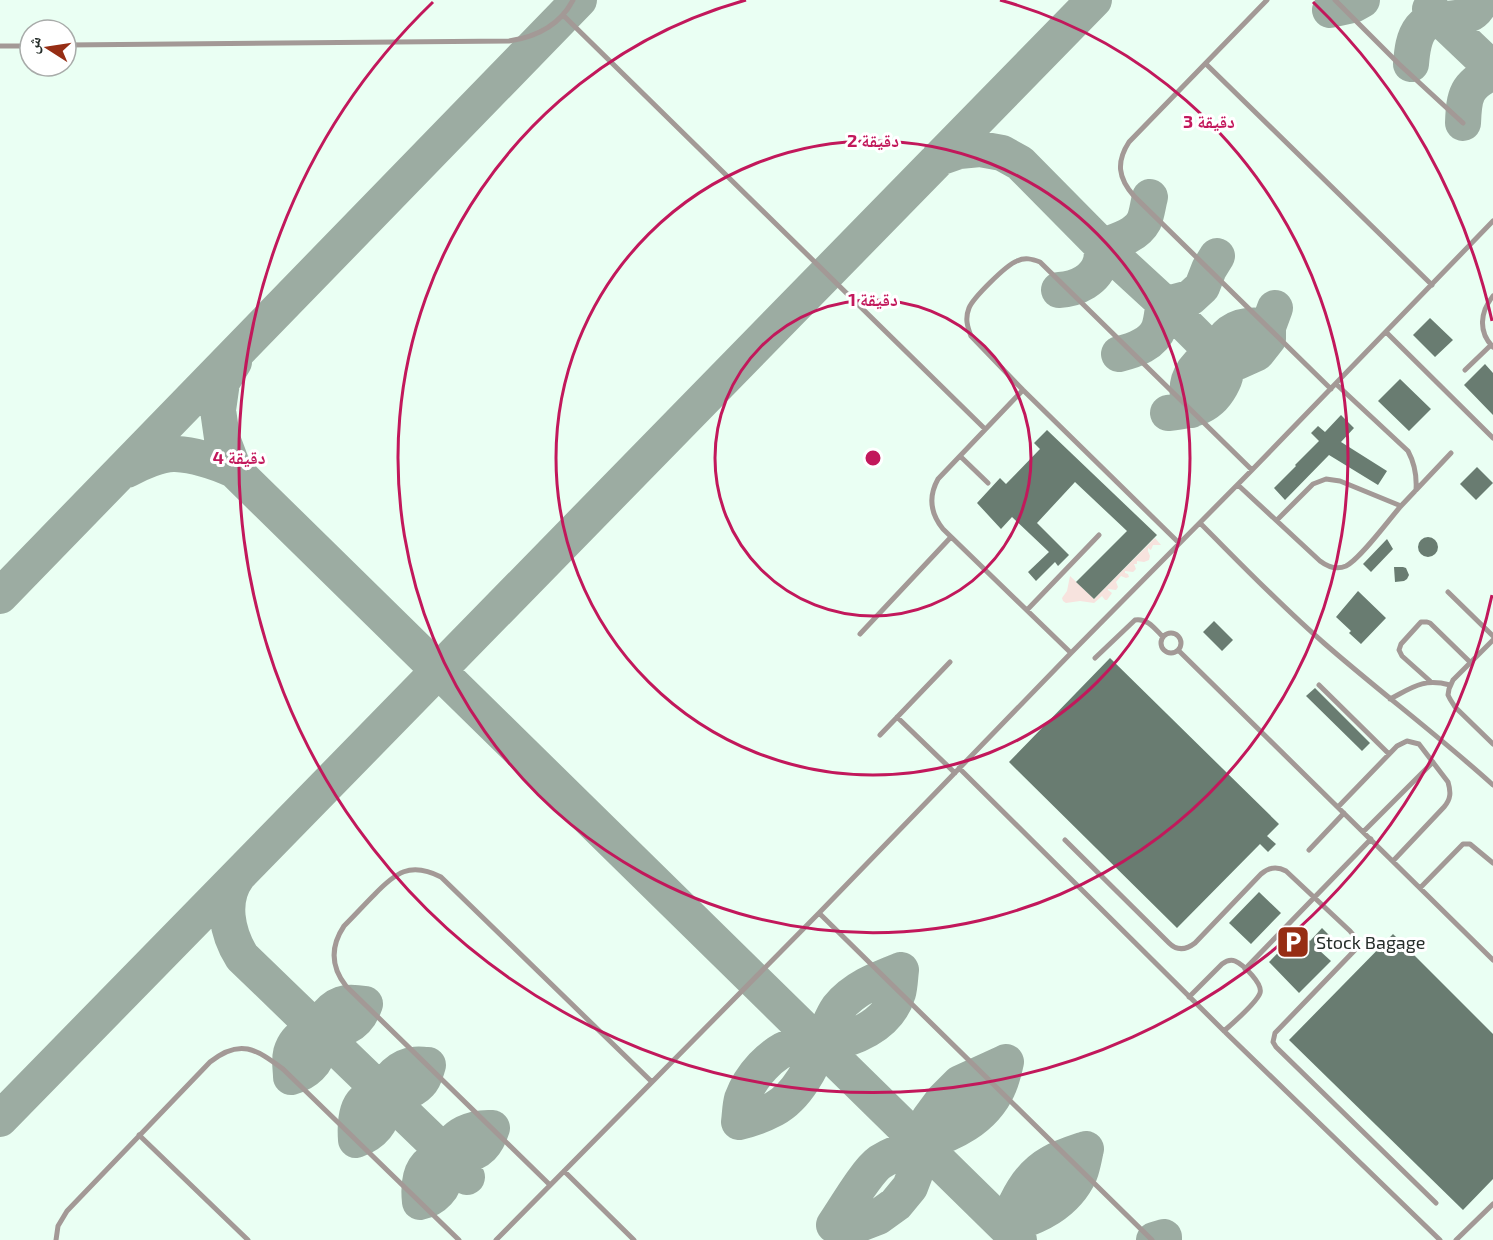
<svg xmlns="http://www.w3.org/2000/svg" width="1493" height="1240" font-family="'Exo 2','Noto Naskh Arabic',sans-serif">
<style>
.green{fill:#f7e3de}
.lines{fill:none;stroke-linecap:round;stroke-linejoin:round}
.taxiway{stroke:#9caca2;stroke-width:36}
.building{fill:#697c71}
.service{stroke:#a39996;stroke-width:5}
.ring{fill:none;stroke:#c2185b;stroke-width:3}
.labels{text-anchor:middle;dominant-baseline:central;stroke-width:6;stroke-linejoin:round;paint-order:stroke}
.poi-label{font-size:18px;fill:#252d29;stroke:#fff;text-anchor:start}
.centre{fill:#c2185b;stroke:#fff;stroke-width:3}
.ring-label{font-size:18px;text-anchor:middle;font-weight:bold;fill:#c2185b;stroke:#fff;stroke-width:6;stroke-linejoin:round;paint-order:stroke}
</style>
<rect width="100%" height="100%" fill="#eafff3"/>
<path class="green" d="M1155,538L1161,545H1153L1151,550L1148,548V551L1150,556L1149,560L1144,562L1137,561V564H1134L1136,569L1133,572L1125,571V573L1128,574L1129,577L1126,578L1121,576L1116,582L1118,587L1116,590L1108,589V590L1112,593L1107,600H1105L1102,596L1094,603L1080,601L1066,603L1063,601L1062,598L1067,591L1070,576L1094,599Z"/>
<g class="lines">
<path class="taxiway" d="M1430,9L1493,69
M1330,10L1353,5L1362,0
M1411,64C1412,52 1413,38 1421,28C1434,11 1472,29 1481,0
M1463,123C1464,95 1466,85 1493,72
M939,158L959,151L980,149L1002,153L1020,163L1102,246L1164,303L1221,360
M1059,290C1077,289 1096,280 1101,261C1102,256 1102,251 1102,246C1117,241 1136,236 1144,221C1147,214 1148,204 1150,197
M1119,354C1135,350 1153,344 1159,328C1162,320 1162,311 1164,303L1175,302L1190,298L1202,287L1209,269L1217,256
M1191,410C1190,405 1188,400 1188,396C1185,377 1198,360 1215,355C1225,329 1241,322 1268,327
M1168,413C1194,410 1211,408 1223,382C1227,374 1226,367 1221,360L1237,362L1257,353L1268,339V327L1275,308
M127,470C139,463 162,453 176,454C196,455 216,462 234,470L222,438L218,410L222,382L234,362
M234,470L1019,1240
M0,596L579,0
M238,876C220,900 227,933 242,957L447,1155L467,1177
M901,970C878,979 854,988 838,1008C831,1018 827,1031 822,1042C812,1066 798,1096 774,1109C763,1115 751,1119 739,1122C740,1115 740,1106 742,1099C750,1077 771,1052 795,1045C804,1043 814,1046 823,1045C854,1039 888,1026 898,993C900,986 900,977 901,970
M365,1004C348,1051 303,1013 291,1053C289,1061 291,1070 291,1077C306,1073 317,1063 319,1048C320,1043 318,1038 319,1033C320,1020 333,1005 346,1003C352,1002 359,1003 365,1004
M0,1119L1094,0
M492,1128C487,1144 480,1153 462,1156C457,1157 453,1155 448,1155C446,1155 441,1157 439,1158C419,1165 418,1184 420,1202C434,1199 445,1188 446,1173C447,1167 446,1160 447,1154C453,1134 473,1127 492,1128
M356,1140C372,1134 382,1124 384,1106C384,1101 383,1097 384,1092C387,1079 400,1066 414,1065C418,1064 423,1065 428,1065C426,1071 425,1078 420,1083C395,1110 351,1071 356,1140
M834,1225H857L878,1217L896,1204L910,1187L918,1166L922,1144L929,1119L943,1100L960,1083L1006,1062
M834,1225C845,1209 866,1172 880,1162C894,1153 907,1149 922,1144C953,1133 983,1120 998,1088C1002,1080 1004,1070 1006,1062
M1006,1226C1037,1217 1066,1204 1080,1173C1083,1165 1084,1157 1086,1149
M1006,1226C1016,1202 1026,1177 1051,1163C1061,1157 1074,1153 1086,1149
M1154,1240L1164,1237V1240"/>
</g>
<path class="building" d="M1430,318L1453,340L1435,357L1413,335Z
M1485,364L1493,373V415L1464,385Z
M1400,379L1431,409L1409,431L1378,401Z
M1341,415L1354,428L1341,442L1387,471L1378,485L1329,455L1285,500L1274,488L1296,466L1295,465L1319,441L1311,433L1318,426L1325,432Z
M1047,430L1157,535L1094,599L1076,582L1127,531L1075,482L1037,523L1069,555L1058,566L1055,562L1036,581L1028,572L1049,552L1012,517L1001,529L977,503L1000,478L1006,484L1040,449L1034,443Z
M1477,467L1493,483L1476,500L1460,484Z
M1418 547a10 10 0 1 1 20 0a10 10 0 1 1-20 0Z
M1387,539L1393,549L1371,572L1363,564Z
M1394,567H1403L1406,568L1409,575L1407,579L1404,581L1395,582Z
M1358,591L1386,618L1361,644L1349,633L1351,631L1336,617Z
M1214,621L1233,640L1222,651L1203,632Z
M1110,658L1279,824L1267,836L1276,844L1268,852L1260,844L1177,928L1009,762Z
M1315,688L1370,743L1362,751L1306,696Z
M1259,892L1281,913L1251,944L1229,923Z
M1322,928L1332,938L1320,951L1331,961L1299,993L1269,962L1299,931L1310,941Z
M1393,934L1493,1034V1179L1463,1210L1289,1040Z"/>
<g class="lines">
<path class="service" d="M1267,0L1129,142C1116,162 1118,178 1134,196L1331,389
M1335,0L1399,64L1463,123
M564,16L985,429
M66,45L509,41C536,37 560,25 573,0
M0,46H30
M1206,64L1432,285
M1493,296C1480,312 1478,332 1493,347
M1386,332L1493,438
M1465,370L1491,345
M1336,384L1408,451C1415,464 1417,475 1416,490
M1023,390L938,479C928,497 930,513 943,529L1071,653
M960,456L988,483
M1238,485L1320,561C1328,567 1337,570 1346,566C1360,559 1388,521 1400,507C1417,489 1434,471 1451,453
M1277,520L1313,484L1326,479L1340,481L1401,506
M1200,523C1241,564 1281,606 1325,644C1380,692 1439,736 1493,785
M1179,543L1023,390L971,336C967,326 965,318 969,308C973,298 1006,265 1017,261C1025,257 1032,259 1040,262L1252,470
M1448,592L1493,636
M1027,610L1099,535
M1161 643a10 10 0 1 1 20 0a10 10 0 1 1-20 0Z
M860,634L951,537
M1493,640L1453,680L1449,689L1448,695L1450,699L1455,707L1493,744
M1178,650L1493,960
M1095,658L1135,620C1148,618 1155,629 1163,637
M1430,681L1402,656L1399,650L1401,644L1421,622H1427L1430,623L1470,662
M1319,685L1389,754
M1390,699C1413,687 1423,678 1450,685
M897,717L955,773
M880,735L950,662
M959,768L1224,1031L1440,1240
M1338,807L1397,746L1407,741L1419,744L1448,782C1451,792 1451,799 1444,807L1393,861
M1363,832L1433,762
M1065,840L1169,943C1177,951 1186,950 1195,943L1261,874C1269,867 1277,866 1286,871L1350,931C1356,937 1357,942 1355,950L1275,1033L1273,1042L1276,1047L1436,1203
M1309,850L1344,813
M1420,888L1463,844H1470L1493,863
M819,913L1152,1240
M1245,969L1371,839
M1189,997L1222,964C1226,961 1230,959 1235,961C1244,965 1263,984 1260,993C1257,1002 1232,1024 1224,1031
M139,1135L248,1240
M564,1171L634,1240
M550,1185L346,986C331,967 330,947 344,926C354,916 364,905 374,895C395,873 410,861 441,877L652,1082
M56,1240L58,1226L67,1211L210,1062C240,1038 256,1049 283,1069L459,1240
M496,1240L819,913L1071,653L1252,470L1493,221
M1456,1240L1493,1204"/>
</g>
<g class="ring">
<circle cx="873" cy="458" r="158"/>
<circle cx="873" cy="458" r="317"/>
<path d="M1000 0A475 475 0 1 1 746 0"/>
<path d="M1492 595A634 634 0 1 1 433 2M1313 2A634 634 0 0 1 1492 321"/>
</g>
<defs>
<symbol id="parking-square" viewBox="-11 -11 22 22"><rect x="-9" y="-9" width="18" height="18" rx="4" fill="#962d14" stroke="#fff"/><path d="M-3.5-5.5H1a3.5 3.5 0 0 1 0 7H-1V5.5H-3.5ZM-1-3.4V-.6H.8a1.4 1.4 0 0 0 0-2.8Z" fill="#fff"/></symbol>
</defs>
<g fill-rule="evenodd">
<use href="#parking-square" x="1274" y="923" width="38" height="38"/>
</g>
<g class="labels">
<g class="poi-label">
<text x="1316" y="942">Stock Bagage</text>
</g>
</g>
<circle cx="873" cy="458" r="9" class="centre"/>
<g class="ring-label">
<text x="1209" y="128">3 دقيقة</text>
<text x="873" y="147">2 دقيقة</text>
<text x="873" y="306">1 دقيقة</text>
<text x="239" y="464">4 دقيقة</text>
</g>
<g transform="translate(48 48) rotate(282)"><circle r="28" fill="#ffffff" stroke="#a8aba9" stroke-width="1.5"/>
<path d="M0-4.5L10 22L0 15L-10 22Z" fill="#962d14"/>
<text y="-9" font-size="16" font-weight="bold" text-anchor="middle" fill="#252d29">ش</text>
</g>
</svg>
